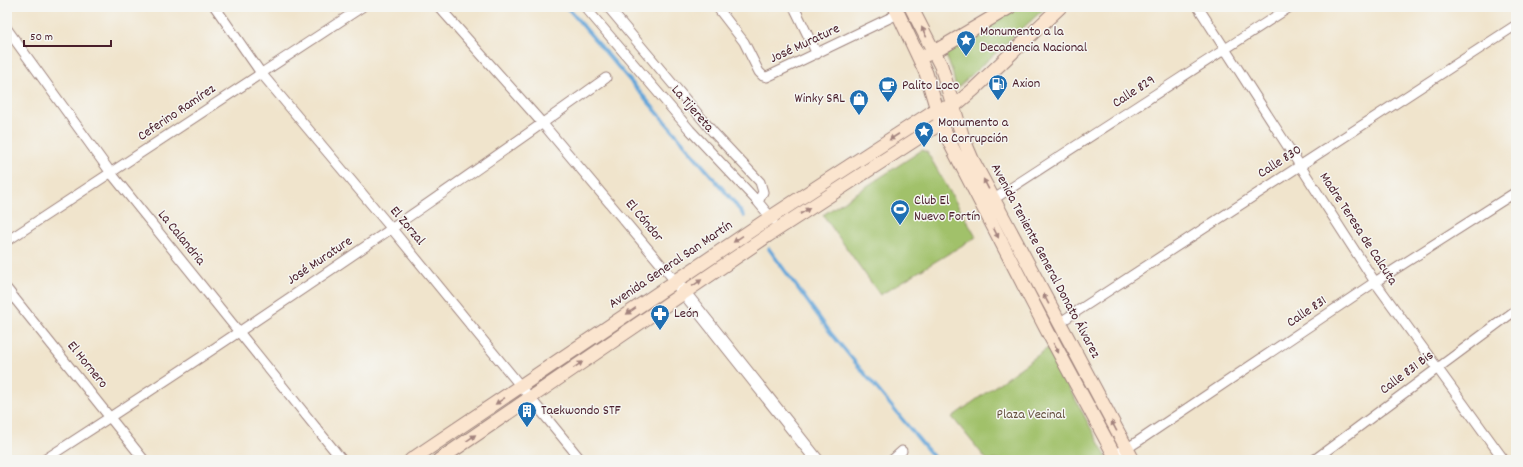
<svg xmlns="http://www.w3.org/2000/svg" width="1523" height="467" font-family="Dekko,sans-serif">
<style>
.green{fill:#a1c16a;stroke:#76704a}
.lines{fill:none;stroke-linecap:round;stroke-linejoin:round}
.stream{stroke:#65a6d9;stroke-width:3.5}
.minor-casing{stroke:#9d827c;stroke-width:11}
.tertiary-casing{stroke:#9d827c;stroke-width:14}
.secondary-casing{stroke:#9d827c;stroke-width:15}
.minor{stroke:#fff;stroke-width:9}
.tertiary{stroke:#fff;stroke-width:12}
.secondary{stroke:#fbe5cf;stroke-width:13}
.oneway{fill:#a2827d}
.labels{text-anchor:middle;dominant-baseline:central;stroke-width:3;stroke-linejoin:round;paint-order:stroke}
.poi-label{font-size:14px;fill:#4a1f2b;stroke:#f6f6f2;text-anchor:start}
.street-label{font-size:14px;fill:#4a1f2b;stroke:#f6f6f2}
.park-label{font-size:14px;fill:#64503e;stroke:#f6f6f2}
</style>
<rect width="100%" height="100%" fill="#f6f6f2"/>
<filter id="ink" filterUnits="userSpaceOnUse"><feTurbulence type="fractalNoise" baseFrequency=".025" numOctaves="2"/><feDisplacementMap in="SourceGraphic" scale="8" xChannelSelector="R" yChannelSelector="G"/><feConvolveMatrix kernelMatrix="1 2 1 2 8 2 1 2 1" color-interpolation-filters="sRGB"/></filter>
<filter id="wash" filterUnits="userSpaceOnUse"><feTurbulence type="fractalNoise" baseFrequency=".012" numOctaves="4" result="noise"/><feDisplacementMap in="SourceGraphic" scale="16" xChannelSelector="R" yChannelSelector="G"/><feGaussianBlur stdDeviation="0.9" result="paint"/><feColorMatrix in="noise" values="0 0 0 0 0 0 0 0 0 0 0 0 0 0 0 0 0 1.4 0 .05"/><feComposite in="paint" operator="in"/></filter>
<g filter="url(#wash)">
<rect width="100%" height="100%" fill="#f0e4cc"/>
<path class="green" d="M1018,7H1046L956,89L952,70L944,51Z
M922,150L927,152L976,237L880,295L823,215Z
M1048,348L1108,460H987L952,417Z"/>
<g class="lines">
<path class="stream" d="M567,7L733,201L744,216
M769,249L830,332L936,460"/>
</g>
</g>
<g filter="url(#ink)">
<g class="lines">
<defs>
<path id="minor" d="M215,7L261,73L392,229L581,460
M439,7L543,124L675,281
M585,7L690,130L758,202L773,220
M608,7L713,132L760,182L763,192L758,202
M717,7L744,42L759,72L763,76L767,77L898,14
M794,7L817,54
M1198,7L1375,282L1504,460
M7,29L111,173L342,460
M994,199L1290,7
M7,241L362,7
M7,289L144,460
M1059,323L1516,25
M1114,454L1126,449L1140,440L1375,282L1516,192
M44,460C234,337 422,210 606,78
M892,460L902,451
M1314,460L1516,310"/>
<path id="tertiary" d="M675,281L817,460"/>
<path id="secondary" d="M895,7L926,73L941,123L951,145L1050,336L1117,460
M911,7L941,66L963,138L972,159L1133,460
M926,55L934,52L1010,7
M411,460L771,217L937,109L953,107
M439,460L767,236L941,123L953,107L973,90L1060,7"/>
</defs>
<use href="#minor" class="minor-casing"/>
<use href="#tertiary" class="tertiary-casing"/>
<use href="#secondary" class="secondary-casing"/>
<use href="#minor" class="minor"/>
<use href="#tertiary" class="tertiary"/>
<use href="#secondary" class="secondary"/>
</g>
<defs><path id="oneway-solid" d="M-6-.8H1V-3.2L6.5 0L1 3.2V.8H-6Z"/></defs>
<g class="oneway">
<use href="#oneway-solid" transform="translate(924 32) rotate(-116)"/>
<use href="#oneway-solid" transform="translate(894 137) rotate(147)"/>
<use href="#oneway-solid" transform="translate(986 184) rotate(-118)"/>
<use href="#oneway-solid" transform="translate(805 211) rotate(-33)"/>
<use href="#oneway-solid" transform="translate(996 233) rotate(63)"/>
<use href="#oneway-solid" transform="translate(738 239) rotate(146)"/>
<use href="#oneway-solid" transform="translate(697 283) rotate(-34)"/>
<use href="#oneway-solid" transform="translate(1046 299) rotate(-118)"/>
<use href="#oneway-solid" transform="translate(631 311) rotate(146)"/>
<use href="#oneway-solid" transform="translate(1056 348) rotate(62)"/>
<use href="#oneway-solid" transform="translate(578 365) rotate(-34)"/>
<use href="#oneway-solid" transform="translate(500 401) rotate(146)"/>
<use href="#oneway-solid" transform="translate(1114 426) rotate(-118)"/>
<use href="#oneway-solid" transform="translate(471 438) rotate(-34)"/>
</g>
</g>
<defs>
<symbol id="sight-pin" viewBox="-11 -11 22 30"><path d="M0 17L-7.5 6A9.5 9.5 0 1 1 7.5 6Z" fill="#1f6fb2" stroke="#f6f6f2"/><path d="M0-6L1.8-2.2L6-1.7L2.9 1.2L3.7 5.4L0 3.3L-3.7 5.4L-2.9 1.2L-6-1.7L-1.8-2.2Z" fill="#fff"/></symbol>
<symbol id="fuel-pin" viewBox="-11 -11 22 30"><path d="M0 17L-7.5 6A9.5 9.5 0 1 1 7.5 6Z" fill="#1f6fb2" stroke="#f6f6f2"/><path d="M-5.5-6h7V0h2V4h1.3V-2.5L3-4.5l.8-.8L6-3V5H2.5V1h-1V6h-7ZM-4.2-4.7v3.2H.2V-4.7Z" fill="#fff"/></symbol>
<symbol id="cafe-pin" viewBox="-11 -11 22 30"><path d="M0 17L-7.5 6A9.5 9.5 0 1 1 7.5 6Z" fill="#1f6fb2" stroke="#f6f6f2"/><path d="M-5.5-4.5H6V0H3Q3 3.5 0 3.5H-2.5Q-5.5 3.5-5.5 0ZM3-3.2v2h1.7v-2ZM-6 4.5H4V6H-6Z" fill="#fff"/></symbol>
<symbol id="shop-pin" viewBox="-11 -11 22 30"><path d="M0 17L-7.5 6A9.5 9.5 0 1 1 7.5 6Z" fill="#1f6fb2" stroke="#f6f6f2"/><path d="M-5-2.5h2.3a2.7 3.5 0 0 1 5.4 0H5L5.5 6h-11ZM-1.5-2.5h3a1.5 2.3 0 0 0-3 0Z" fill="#fff"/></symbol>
<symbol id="stadium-pin" viewBox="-11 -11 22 30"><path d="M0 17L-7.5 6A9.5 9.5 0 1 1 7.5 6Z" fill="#1f6fb2" stroke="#f6f6f2"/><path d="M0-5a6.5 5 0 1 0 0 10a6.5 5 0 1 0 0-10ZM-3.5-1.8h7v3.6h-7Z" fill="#fff"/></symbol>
<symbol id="pharmacy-pin" viewBox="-11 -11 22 30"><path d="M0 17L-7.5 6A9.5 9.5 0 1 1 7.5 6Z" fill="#1f6fb2" stroke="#f6f6f2"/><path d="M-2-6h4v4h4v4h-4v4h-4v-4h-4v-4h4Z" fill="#fff"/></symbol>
<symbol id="building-pin" viewBox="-11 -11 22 30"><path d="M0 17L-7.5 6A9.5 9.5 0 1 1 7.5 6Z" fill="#1f6fb2" stroke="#f6f6f2"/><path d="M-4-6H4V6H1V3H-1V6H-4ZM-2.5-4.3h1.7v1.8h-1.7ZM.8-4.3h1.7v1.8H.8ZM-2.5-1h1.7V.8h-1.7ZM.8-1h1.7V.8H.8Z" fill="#fff"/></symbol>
</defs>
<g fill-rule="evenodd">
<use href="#sight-pin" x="955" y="29" width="22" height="30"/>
<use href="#fuel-pin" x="987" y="73" width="22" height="30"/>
<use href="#cafe-pin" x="877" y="75" width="22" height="30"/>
<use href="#shop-pin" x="848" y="88" width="22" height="30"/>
<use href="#sight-pin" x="913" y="120" width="22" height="30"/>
<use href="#stadium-pin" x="889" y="198" width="22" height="30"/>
<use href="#pharmacy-pin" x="649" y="303" width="22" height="30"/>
<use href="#building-pin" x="516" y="400" width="22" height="30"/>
</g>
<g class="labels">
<g class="poi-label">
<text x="980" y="32">Monumento a la<tspan x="980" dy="16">Decadencia Nacional</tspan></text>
<text x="1012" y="84">Axion</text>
<text x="902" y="86">Palito Loco</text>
<text x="845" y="99" text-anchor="end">Winky SRL</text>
<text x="938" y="123">Monumento a<tspan x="938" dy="16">la Corrupción</tspan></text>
<text x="914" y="201">Club El<tspan x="914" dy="16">Nuevo Fortín</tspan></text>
<text x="674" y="314">León</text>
<text x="541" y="411">Taekwondo STF</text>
</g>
<g class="street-label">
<text transform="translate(805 44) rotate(-25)">José Murature</text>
<text transform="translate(1134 92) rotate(-33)">Calle 829</text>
<text transform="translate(692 109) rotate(49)">La Tijereta</text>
<text transform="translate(177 113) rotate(-34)">Ceferino Ramírez</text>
<text transform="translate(1280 162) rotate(-33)">Calle 830</text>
<text transform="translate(644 221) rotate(50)">El Cóndor</text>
<text transform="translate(407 226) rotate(50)">El Zorzal</text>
<text transform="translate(1358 229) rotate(57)">Madre Teresa de Calcuta</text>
<text transform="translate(181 238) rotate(51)">La Calandria</text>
<text transform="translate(320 261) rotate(-34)">José Murature</text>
<text transform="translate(1045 261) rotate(62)">Avenida Teniente General Donato Álvarez</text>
<text transform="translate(671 265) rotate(-34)">Avenida General San Martín</text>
<text transform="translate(1307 312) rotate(-34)">Calle 831</text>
<text transform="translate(87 365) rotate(51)">El Hornero</text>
<text transform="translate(1407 373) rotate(-37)">Calle 831 Bis</text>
</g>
<g class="park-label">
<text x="1031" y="415">Plaza Vecinal</text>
</g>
</g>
<rect width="1523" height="467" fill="none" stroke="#f6f6f2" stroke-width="24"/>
<path d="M24 40v6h87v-6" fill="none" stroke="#4a1f2b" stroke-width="2"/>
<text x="30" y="40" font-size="12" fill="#4a1f2b" stroke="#f6f6f2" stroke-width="3" paint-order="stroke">50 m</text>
</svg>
